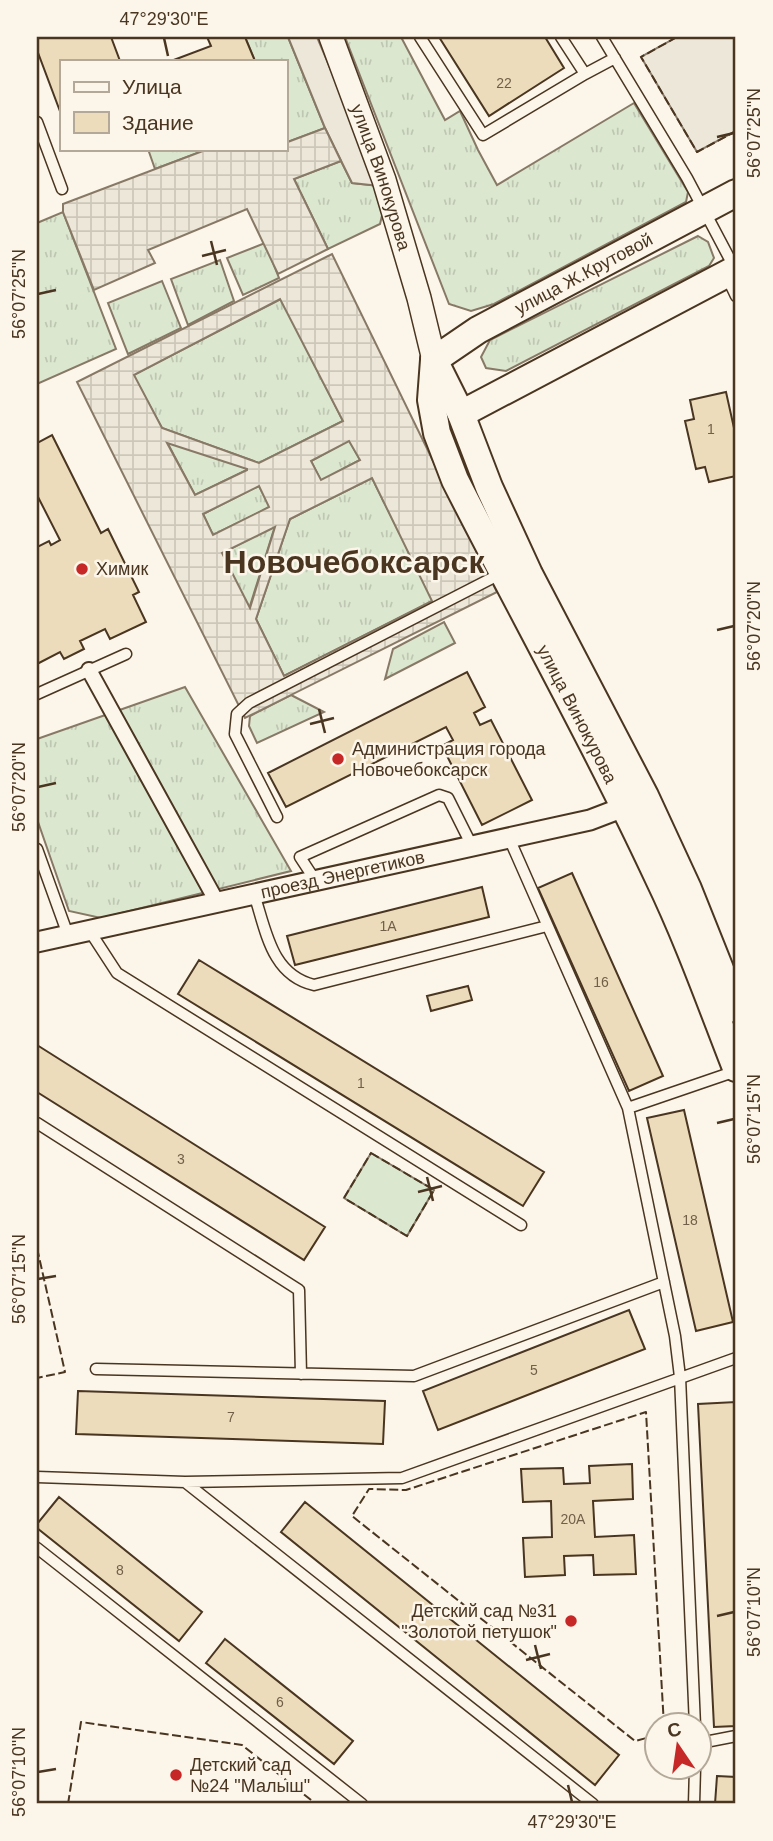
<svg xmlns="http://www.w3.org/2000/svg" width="773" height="1841" font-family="Helvetica,sans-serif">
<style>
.grass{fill:url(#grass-tufts);stroke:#887966;stroke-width:2}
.pitch{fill:#dce7d0;stroke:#887966;stroke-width:2}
.parking{fill:#ede7d9;stroke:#887966;stroke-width:2}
.plaza{fill:url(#plaza-grid);stroke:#887966;stroke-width:2;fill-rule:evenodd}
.building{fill:#ecdcbc;stroke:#4a3520;stroke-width:2}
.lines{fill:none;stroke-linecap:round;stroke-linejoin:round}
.service-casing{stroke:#4a3520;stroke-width:13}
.pedestrian-casing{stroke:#4a3520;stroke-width:18}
.minor-casing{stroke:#4a3520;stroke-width:23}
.tertiary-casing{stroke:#4a3520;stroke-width:26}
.secondary-casing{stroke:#4a3520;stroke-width:30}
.service{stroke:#fbf6e9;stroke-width:10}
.pedestrian{stroke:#fbf6e9;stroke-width:14}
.minor{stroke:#fbf6e9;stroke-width:19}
.tertiary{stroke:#fbf6e9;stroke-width:23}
.secondary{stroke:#fbf6e9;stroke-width:26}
.fence{stroke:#4a3520;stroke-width:2;stroke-dasharray:9 3.5;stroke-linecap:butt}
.ticks{fill:none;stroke:#4a3520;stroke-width:2.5}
.poi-dot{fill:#c62828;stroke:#fbf6e9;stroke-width:2.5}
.labels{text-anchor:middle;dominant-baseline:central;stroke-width:5;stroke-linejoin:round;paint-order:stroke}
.number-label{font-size:14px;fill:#725f47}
.street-label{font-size:18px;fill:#4a3520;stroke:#fbf6e9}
.poi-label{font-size:18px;fill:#4a3520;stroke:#fbf6e9;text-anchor:start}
.town-label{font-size:32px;font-weight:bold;fill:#4a3520;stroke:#fbf6e9}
.neatline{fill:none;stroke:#4a3520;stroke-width:2.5}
.ticks-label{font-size:18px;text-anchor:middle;fill:#4a3520}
</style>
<defs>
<pattern id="grass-tufts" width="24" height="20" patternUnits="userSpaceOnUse" patternTransform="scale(1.75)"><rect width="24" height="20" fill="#dce7d0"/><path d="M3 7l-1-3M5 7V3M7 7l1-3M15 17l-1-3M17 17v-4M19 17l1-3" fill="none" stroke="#bec7b2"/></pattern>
<pattern id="plaza-grid" width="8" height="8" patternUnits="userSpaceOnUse" patternTransform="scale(1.75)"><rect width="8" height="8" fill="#ede7d9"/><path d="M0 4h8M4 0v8" fill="none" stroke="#cdc7ba"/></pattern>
</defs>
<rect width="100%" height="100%" fill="#fbf6e9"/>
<path class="grass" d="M245,37H288L325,128L285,143V61H255Z
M345,37H401L445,120L460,111L478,150L497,185L634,103L688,192L686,202L494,304L471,311L449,304Z
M148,149H208L155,169Z
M341,161L352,183L380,186L385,203L380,224L328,249L294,179Z
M63,212L116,349L37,384V223Z
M698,236L708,242L714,258L709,266L506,371L486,368L481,357L490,340Z
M265,243L279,278L243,295L227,258Z
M220,260L234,301L188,325L171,279Z
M162,281L181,328L128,354L108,303Z
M281,299L343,421L259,463L162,428L133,375Z
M349,440L360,460L321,481L311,461Z
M167,442L249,469L195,495Z
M372,478L433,601L284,676L256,619L290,519Z
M259,486L270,507L213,535L203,514Z
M275,526L249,609L222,553Z
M444,622L455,643L385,679L393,649Z
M185,687L291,871L101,918L69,911L37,819V739Z
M291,695L324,712L257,743L249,726L250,716Z"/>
<path class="pitch" d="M371,1153L434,1190L407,1236L344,1198Z"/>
<path class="parking" d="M288,37H317L380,186L352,183L325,128Z
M677,37H736V131L697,152L641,57Z"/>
<path class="plaza" d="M325,128L341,161L294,179L328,249L278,274L247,209L148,250L155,263L94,290L63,212V204L208,149H285V143Z
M332,254L497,592L245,718L77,382ZM280,299L343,421L259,463L162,428L134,375ZM349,441L360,460L321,480L311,461ZM167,443L247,469V470L195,495ZM372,478L432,601L284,676L256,619L290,519ZM259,486L269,507L213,535L203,514ZM275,527L250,608L222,553Z"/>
<path class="building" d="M37,37H111L120,61H61V114L37,50Z
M207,37H245L255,61H171L211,46Z
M439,37H545L564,68L489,116Z
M726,392L736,437V476L709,482L705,467L696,469L685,421L694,419L690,400Z
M52,435L101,533L108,529L139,592L133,595L146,622L110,639L105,629L80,641L84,649L64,659L60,652L37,664V547L49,541L51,545L60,540L37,495V443Z
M467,672L485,707L474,713L480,725L491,720L532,800L482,825L442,746L453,740L446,727L286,807L268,773Z
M572,873L663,1076L629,1091L538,888Z
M482,887L489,917L295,965L287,936Z
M199,960L544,1172L523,1206L178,994Z
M468,986L472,1000L431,1011L427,996Z
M37,1045L325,1227L304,1260L37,1092Z
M684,1110L733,1322L696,1331L647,1118Z
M629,1310L645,1349L438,1430L423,1391Z
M78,1391L385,1401L383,1444L76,1434Z
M736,1402V1726L714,1727L698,1404Z
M632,1464L633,1499L593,1501L595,1537L634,1535L636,1574L594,1575L593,1555L564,1556L565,1575L525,1577L523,1538L552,1537L551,1501L523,1502L521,1469L563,1468L564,1484L590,1483L589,1466Z
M59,1497L202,1612L179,1641L37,1528V1524Z
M305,1502L619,1755L595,1785L281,1532Z
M225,1639L353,1741L334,1764L206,1663Z
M717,1776L736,1777V1804H715Z"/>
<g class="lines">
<defs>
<path id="service" d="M420,37L483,135L585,74
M561,37L585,74L615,58
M602,37L687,178L734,267
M37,122L62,189
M726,275L736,296
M37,694L126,654
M277,817L235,734L237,714L249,703L502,573
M509,838L628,1108L675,1336L680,1377L695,1726
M37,849L68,935
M315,880L300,857L439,795L448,798L472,846
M254,894C266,930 271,975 314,985L547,926
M89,930L117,973L521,1225
M628,1108L736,1071
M37,1123L299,1290L301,1374
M96,1369L414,1376L664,1282
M37,1477L185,1482L402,1478L736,1358
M185,1482L593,1804
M37,1548L362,1804
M700,1743L736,1736
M694,1804L695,1768"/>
<path id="pedestrian" d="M89,670L217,902"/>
<g id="minor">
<path id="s1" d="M37,942L590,820L624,807"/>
</g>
<g id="tertiary">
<path id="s2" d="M331,37L384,180L419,298L434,360"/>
</g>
<g id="secondary">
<path id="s3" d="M434,360L431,400L437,433L455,480C522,612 595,742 658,877C688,939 711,1004 736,1068"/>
<path id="s4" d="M434,360L478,330L736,193"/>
<path d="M435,362L461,414L489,487L529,574L645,796L688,889L736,1009"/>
<path d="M461,414L736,269"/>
</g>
</defs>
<use href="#service" class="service-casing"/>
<use href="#pedestrian" class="pedestrian-casing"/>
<use href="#minor" class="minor-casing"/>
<use href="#tertiary" class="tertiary-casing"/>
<use href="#secondary" class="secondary-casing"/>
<use href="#service" class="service"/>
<use href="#pedestrian" class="pedestrian"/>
<use href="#minor" class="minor"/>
<use href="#tertiary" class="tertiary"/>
<use href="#secondary" class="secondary"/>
<path class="fence" d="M677,37L641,57L697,152L736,131
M371,1153L434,1190L407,1236L344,1198Z
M37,1248L65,1372L37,1378
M658,1735L635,1741L352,1516L369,1489L406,1490L646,1412L664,1726
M68,1804L81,1722L242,1745L316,1804"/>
</g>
<path class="ticks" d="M164,38L168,56M717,137L734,133M211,241L217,265M202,256L226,250M38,294L56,290M717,630L734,626M319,709L325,733M310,724L334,718M38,787L56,783M717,1123L734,1119M427,1177L433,1201M418,1192L442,1186M38,1279L56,1276M717,1616L734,1612M535,1645L541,1669M526,1660L550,1654M38,1772L56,1769M568,1785L572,1802"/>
<g class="poi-dot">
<circle cx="82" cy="569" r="7"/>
<circle cx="338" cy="759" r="7"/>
<circle cx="571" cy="1621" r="7"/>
<circle cx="176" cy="1775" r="7"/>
</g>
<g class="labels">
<g class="number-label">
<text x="504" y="83">22</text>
<text x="711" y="429">1</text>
<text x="388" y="926">1А</text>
<text x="601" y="982">16</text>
<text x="361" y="1083">1</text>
<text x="181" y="1159">3</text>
<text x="690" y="1220">18</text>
<text x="534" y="1370">5</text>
<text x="231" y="1417">7</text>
<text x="573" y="1519">20А</text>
<text x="120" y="1570">8</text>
<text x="280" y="1702">6</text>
</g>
<g class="street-label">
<text stroke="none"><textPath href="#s2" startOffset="149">улица Винокурова</textPath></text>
<text stroke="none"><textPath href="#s4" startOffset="173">улица Ж.Крутовой</textPath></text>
<text stroke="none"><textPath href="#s3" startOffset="388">улица Винокурова</textPath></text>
<text stroke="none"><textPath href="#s1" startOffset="313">проезд Энергетиков</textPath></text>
</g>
<g class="poi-label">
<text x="96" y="569">Химик</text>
<text x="352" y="749">Администрация города<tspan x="352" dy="21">Новочебоксарск</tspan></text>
<text x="557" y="1611" text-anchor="end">Детский сад №31<tspan x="557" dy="21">"Золотой петушок"</tspan></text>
<text x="190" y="1765">Детский сад<tspan x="190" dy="21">№24 "Малыш"</tspan></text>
</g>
<g class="town-label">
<text x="354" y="562">Новочебоксарск</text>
</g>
</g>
<rect width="773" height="1841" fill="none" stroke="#fbf6e9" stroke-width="77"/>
<rect x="60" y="60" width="228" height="91" fill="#fbf6e9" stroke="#b4a999" stroke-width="2"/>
<rect x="74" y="82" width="35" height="10" fill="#fbf6e9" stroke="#b4a999" stroke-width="2"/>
<text x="122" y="94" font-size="21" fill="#4a3520">Улица</text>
<rect x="74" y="112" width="35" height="21" fill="#ecdcbc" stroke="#b4a999" stroke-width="2"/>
<text x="122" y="130" font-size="21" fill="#4a3520">Здание</text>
<g transform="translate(678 1746) rotate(347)"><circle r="33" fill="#fbf6e9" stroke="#b4a999" stroke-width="2"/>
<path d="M0-5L12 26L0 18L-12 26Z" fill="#c62828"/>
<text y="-10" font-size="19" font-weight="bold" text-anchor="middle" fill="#4a3520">С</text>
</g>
<rect x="38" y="38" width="696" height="1764" class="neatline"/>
<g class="ticks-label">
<text x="164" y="25">47°29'30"E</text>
<text transform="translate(754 133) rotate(-90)" y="6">56°07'25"N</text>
<text transform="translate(19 294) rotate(-90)" y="6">56°07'25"N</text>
<text transform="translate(754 626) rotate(-90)" y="6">56°07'20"N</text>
<text transform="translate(19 787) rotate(-90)" y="6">56°07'20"N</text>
<text transform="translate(754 1119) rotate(-90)" y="6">56°07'15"N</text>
<text transform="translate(19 1279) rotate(-90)" y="6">56°07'15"N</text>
<text transform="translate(754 1612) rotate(-90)" y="6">56°07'10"N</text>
<text transform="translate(19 1772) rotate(-90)" y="6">56°07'10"N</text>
<text x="572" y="1828">47°29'30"E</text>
</g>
</svg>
